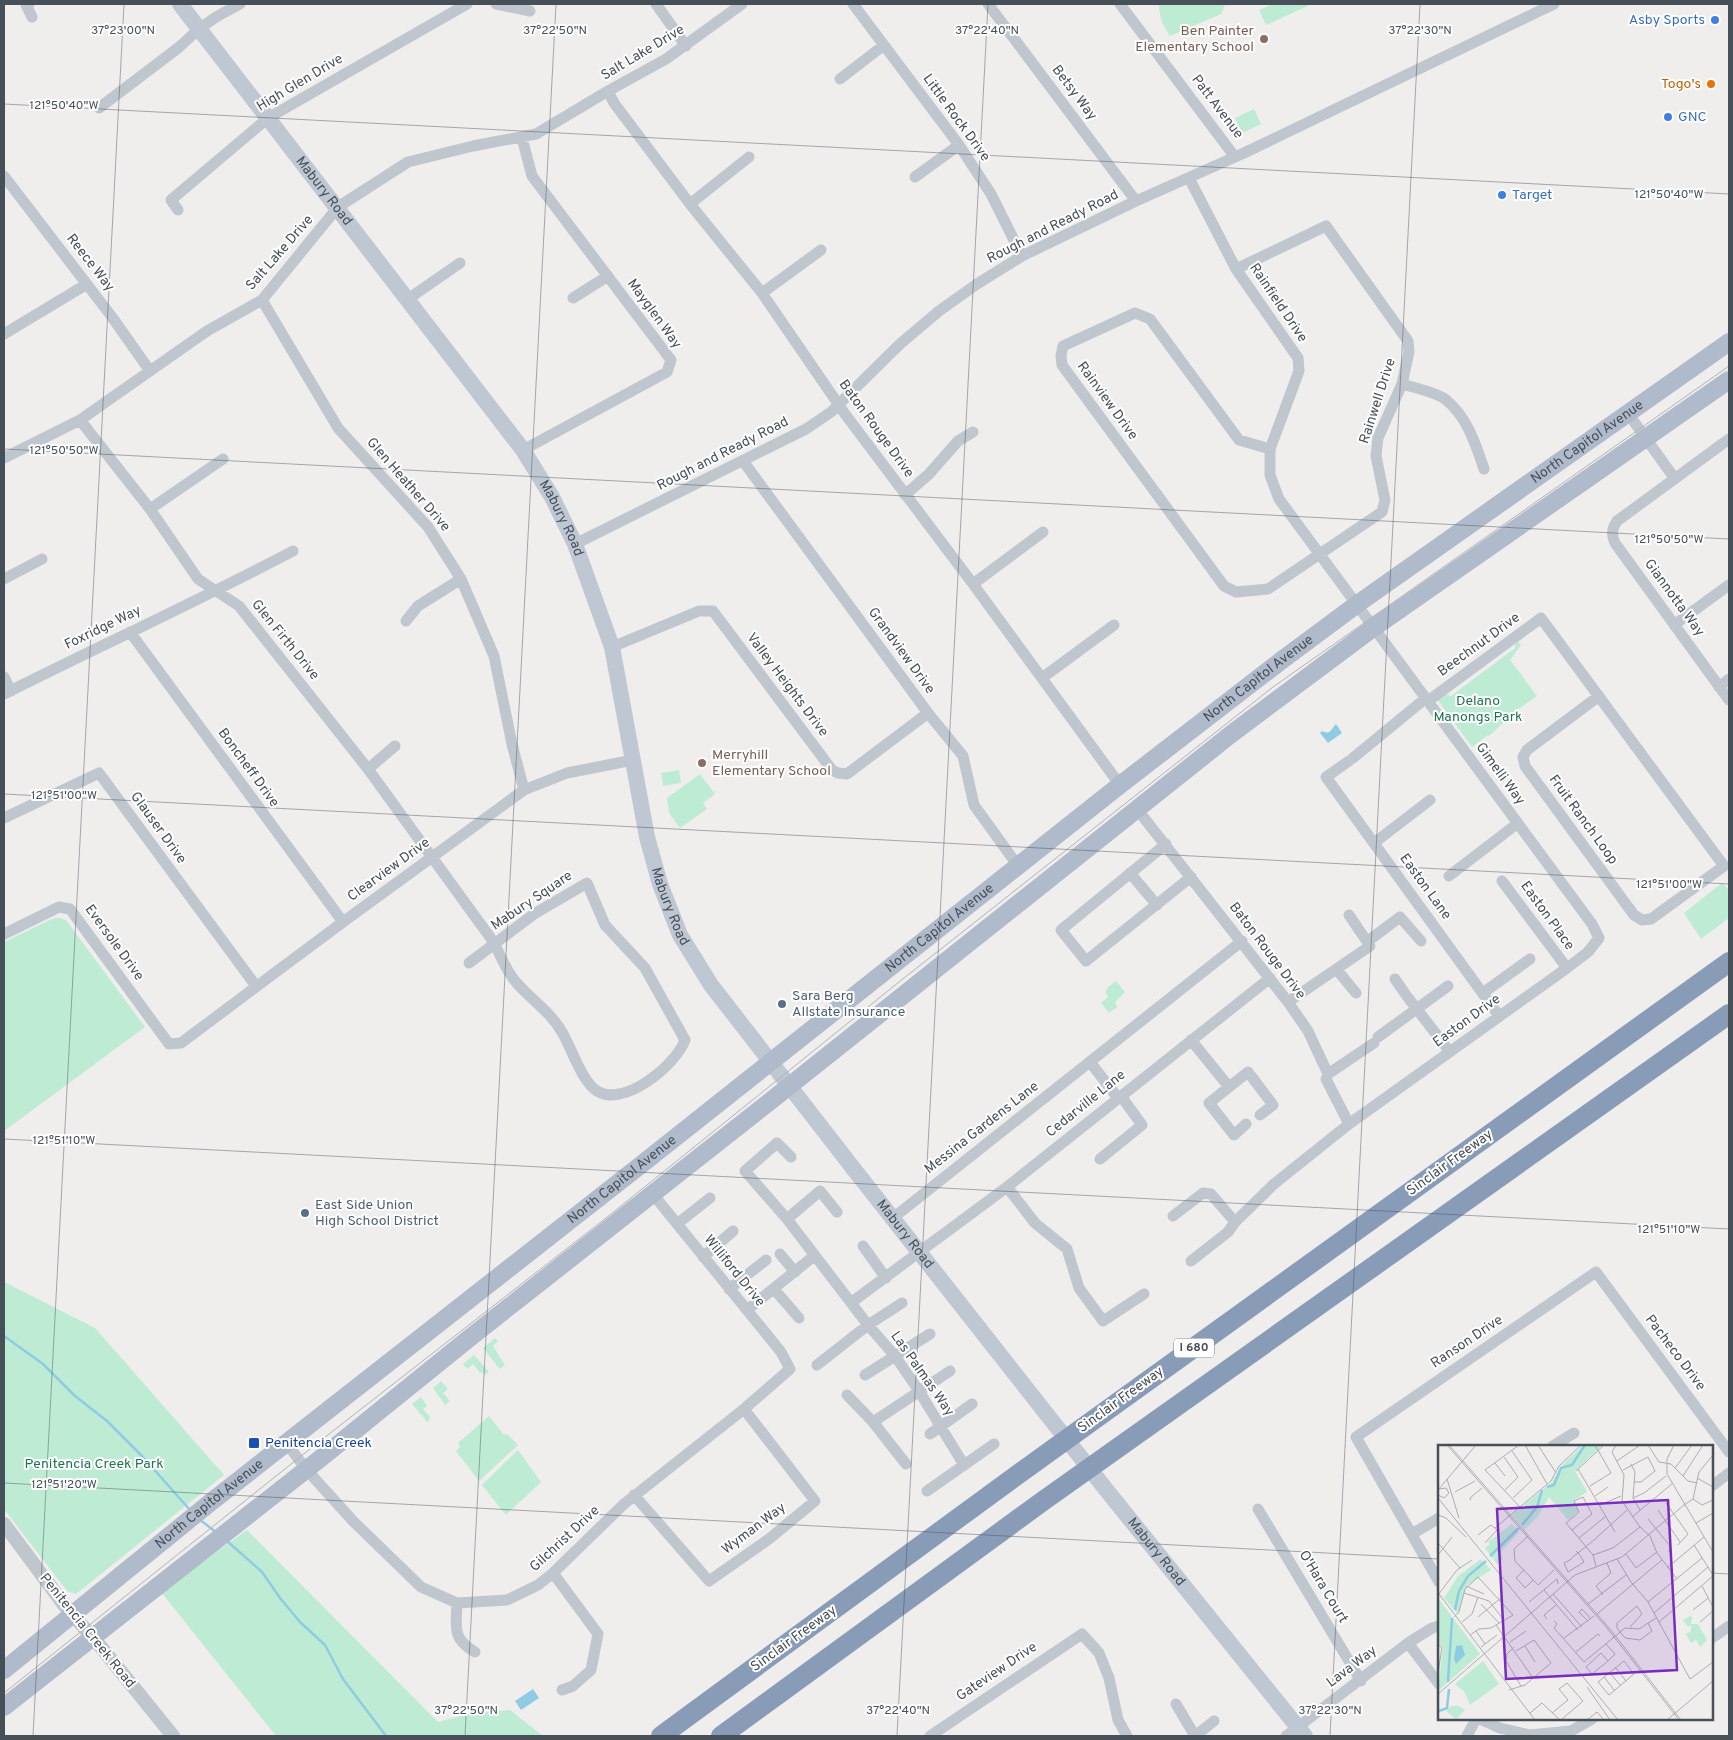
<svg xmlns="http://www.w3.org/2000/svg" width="1733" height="1740" font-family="Overpass,sans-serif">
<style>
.green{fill:#beebd3}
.water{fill:#8fcce4}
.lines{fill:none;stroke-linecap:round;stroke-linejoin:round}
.stream{stroke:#8fcce4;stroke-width:2.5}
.minor{stroke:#bfc6ce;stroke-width:11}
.tertiary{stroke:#bfc6ce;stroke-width:14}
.secondary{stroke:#bfc7d3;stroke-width:16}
.primary{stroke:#afbaca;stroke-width:18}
.motorway{stroke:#889cb8;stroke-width:20}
.tram{stroke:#b0b2b7;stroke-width:1}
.ticks{fill:none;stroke:#474f59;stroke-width:1;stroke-opacity:0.45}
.shop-dot{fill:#3f7fe0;stroke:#fff;stroke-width:2}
.education-dot{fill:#8d6e63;stroke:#fff;stroke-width:2}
.food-dot{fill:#e8710a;stroke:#fff;stroke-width:2}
.service-dot{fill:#5c6f8a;stroke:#fff;stroke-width:2}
.transit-dot{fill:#1a4fb4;stroke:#fff;stroke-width:2}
.labels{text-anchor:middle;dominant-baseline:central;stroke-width:4;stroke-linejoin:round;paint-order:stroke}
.shield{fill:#fff;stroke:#7e848b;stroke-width:1}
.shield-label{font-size:12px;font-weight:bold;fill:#474f59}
.shop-label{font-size:14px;fill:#366cbe;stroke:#fff;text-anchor:start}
.education-label{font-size:14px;fill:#785e54;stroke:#fff;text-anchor:end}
.street-label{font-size:14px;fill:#474f59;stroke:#fff}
.food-label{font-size:14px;fill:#c56008;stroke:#fff;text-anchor:end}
.park-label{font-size:14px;fill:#1e7450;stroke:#fff}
.service-label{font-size:14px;fill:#4e5e75;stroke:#fff;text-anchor:start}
.transit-label{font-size:14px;fill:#164399;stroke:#fff;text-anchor:start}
.inset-river{fill:none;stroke:#8fcce4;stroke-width:2.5}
.inset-road{fill:none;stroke:#acaeb2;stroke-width:1}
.view{fill:#7b2cbf;fill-opacity:0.15;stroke:#7b2cbf;stroke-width:2.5}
.inset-edge{fill:none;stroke:#474f59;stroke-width:2.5}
.ticks-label{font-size:12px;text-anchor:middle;fill:#474f59;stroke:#fff;stroke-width:4;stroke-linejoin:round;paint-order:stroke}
</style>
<rect width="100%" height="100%" fill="#f0eded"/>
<path class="green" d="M1159,4H1224L1225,5L1221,14L1170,36C1163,26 1159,17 1159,4Z
M1273,4H1312L1266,25L1259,10Z
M1254,109L1261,124L1242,133L1235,118Z
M1518,641L1521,645L1510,660L1537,696L1517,710L1489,736L1488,735L1472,747L1437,699L1444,694L1451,696L1515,648V643Z
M679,770L681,783L663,786L661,773Z
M700,774L715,794L703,803L707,809L680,828L669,813L667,798Z
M1722,883L1729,890V918L1701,939L1684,913Z
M54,918H60L66,920L145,1027L4,1131V942Z
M1116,981L1125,992L1115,1002L1117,1007L1109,1013L1101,1003L1108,997L1106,993L1107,988Z
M4,1282L95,1328L224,1475L76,1594L67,1591L4,1509Z
M495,1338L498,1341L493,1346L505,1365L500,1369L483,1348Z
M474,1355L489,1372L485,1375L482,1372L480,1373L473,1364L467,1369L463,1364Z
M441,1381L448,1389L443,1393L450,1401L445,1405L433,1388Z
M421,1397L427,1406L423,1409L430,1417L428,1423L412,1404Z
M489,1416L504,1435L507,1434L518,1445L479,1481L456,1451L460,1447L458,1443Z
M518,1450L541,1482L506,1515L482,1485Z
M247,1530L438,1722L472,1713L510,1710L543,1736H276L161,1592Z"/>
<path class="water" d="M1336,724L1342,733L1328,743L1320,733L1322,731C1331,735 1330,730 1336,724Z
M533,1689L539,1698L521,1710L515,1701Z"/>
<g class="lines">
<path class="stream" d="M4,1336L43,1364L75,1396L107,1421L143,1457L190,1510
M199,1519L217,1533
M227,1541L262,1572L280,1598L300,1622L325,1645L343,1679L386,1736"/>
<path class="minor" d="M29,4L26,5L32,17
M496,4L530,11
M656,4L686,46
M853,4L959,145L991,194L1022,256
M988,4L1136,201
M1120,4L1235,157
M840,79L884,45
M608,91L614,103L690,204L762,293L845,414L973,584L1120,785
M99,108L178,48L199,29L216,17L240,4
M522,138L532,176L671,360L667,372L523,450
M4,176L112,317L150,371
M915,177L959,145
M690,204L749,157
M178,210L171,200L268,118L467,4
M1236,269L1326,226L1408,341L1409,352L1402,384L1378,438L1376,456L1385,500L1382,512L1268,589L1236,592L1224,586L1062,365L1061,356L1063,346L1135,313L1150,319L1239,440L1270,449
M762,293L821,250
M573,298L608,276
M408,299L460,263
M262,300L338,428L428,527L461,579L494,656L512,744L524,790
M4,334L87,284
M1402,384C1412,387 1438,393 1445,399C1467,416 1476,445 1484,469
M1627,412L1675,479
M80,420L150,509L198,579L239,606L368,769L495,944C500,956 507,971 515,981C530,999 550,1011 562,1032C571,1047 582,1082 597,1091C624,1108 676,1065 685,1040L645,968L605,925L587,883L534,914L469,963
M1729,439L1617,521C1612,529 1611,534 1615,543L1729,700
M4,458L80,420L207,331L262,300L338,207L408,162L473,146L536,134L608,91L666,59L742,4
M743,461L928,713L963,756L974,805L1018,866
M905,495L929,474L958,441L973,432
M150,509L223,459
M575,544L806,429L831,412L900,344L939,311L977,284L1022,256L1136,201L1244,153L1554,4
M4,579L42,559
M973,584L1043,532
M406,621L418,606L461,579
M1674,625L1729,585
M130,632L343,922
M612,647L699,611H713L832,770L838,773L847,774L928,713
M4,677L11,691
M1042,678L1114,625
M1719,687L1729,679
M4,694C100,646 198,601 293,551
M1428,701L1541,618L1724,866L1651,919L1642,920L1634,915L1525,766L1523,757L1527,750L1599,696
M1353,758L1426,698
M1349,761L1326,777L1499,1016
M368,769L395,746
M1137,809L1288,1002L1308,1031L1328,1074L1326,1079L1349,1124
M4,818L99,773L256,986
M1374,843L1430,800
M1166,844L1061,930L1086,961L1191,877
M1130,873L1157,905
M1449,876L1518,823
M1502,881L1567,968
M4,934L59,907L70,909L169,1044L181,1043L343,922L524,790L567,773L633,760
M1368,941L1400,917L1421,941
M1337,970L1356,993
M1395,979L1406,995L1450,1052
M1483,993L1530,959
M1288,1002L1370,946L1349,915
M1378,1037L1448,986
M1191,1040L1229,1087
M1090,1062L1118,1098
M1328,1074L1374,1043
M1246,1124L1234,1135L1209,1103L1248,1072L1273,1105L1260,1115
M791,1157L777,1143L745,1171L787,1219L868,1325L895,1356L919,1391L964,1465
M1100,1159L1142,1125L1121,1096
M1007,1187L1035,1223L1067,1249L1079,1288L1103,1321L1144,1294
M1173,1216L1203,1193L1211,1194L1235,1222L1274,1184L1349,1124L1567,968L1588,952L1599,938L1592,924L1279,499L1270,475V449L1299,371L1298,358L1236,269L1189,178
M893,1218L1242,941
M787,1219L820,1191L837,1212
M677,1224L710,1198
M863,1246L886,1278
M780,1254L795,1272
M703,1257L733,1231
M1191,1261L1228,1232L1235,1222
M729,1289L766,1260
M774,1289L799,1318
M852,1302L1007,1187L1270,978
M747,1310L814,1256
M817,1365L868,1325L902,1303
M865,1375L930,1334
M847,1395L873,1422L906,1464
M873,1422L950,1371
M930,1434L972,1404
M287,1444L306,1469L353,1521L421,1587L457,1603L507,1600L538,1585L553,1573L624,1504L744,1409L790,1369L781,1352L652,1193
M1553,1446L1574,1433
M1712,1486L1729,1473
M927,1491L994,1444
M634,1495L709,1581L769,1539L815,1501L744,1409
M1258,1509L1361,1681
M1412,1534L1439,1518
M553,1573L598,1634L591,1670L573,1686L562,1690
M1439,1582L1356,1437L1596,1272L1729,1452
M457,1603C456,1627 452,1639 475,1652
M1712,1638L1729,1626
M1408,1643L1439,1684
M1176,1704L1195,1736
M1480,1719L1500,1728L1530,1735L1571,1731L1592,1719
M930,1736L1082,1634L1099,1653L1109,1678L1118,1720L1127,1736
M1195,1736L1214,1721
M1286,1736L1408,1643L1432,1628L1439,1626
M1467,1736L1476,1719"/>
<path class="tertiary" d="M4,1524L65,1606L101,1647L173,1736"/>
<path class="secondary" id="s1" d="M180,4L523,450L552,497L575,544L612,647L647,837L660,884L680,935L711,985L853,1168L1108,1492L1305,1736"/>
<g class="primary">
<path id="s2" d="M4,1670L211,1502L642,1164L1120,785L1282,660L1356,605L1729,342"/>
<path d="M4,1707L321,1458L472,1336L773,1099L1230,735L1373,628L1729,380"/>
</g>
<path class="motorway" d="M661,1736L1013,1478L1729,962
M721,1736L1043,1501L1729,1014"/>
<path class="tram" d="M4,1693L315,1445L606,1218L899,982L1273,687L1729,366"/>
</g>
<path class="ticks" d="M4,104L1729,194M4,449L1729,539M4,794L1729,884M4,1139L1729,1229M4,1483L1439,1559M1712,1573L1729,1574M33,1736L124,4M465,1736L556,4M897,1736L988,4M1330,1736L1420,4"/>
<g class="shop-dot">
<circle cx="1715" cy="20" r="5"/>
<circle cx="1668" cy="117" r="5"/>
<circle cx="1502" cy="195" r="5"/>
</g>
<g class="education-dot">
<circle cx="1264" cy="39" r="5"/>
<circle cx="702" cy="763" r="5"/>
</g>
<circle class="food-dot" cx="1711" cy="84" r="5"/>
<g class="service-dot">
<circle cx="782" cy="1004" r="5"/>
<circle cx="305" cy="1213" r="5"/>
</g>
<rect class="transit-dot" x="248" y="1437" width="12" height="12" rx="2.5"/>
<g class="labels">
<rect class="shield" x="1174" y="1338.5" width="40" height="19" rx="4"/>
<g class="shield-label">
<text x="1194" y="1348">I 680</text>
</g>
<g class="shop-label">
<text x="1705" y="20" text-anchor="end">Asby Sports</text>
<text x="1678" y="117">GNC</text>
<text x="1512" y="195">Target</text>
</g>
<g class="education-label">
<text x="1254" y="31">Ben Painter<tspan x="1254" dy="16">Elementary School</tspan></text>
<text x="712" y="755" text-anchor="start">Merryhill<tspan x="712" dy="16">Elementary School</tspan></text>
</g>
<g class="street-label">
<text transform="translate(643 53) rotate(-31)">Salt Lake Drive</text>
<text transform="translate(300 83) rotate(-31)">High Glen Drive</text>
<text transform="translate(1074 93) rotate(53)">Betsy Way</text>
<text transform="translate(1217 107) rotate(53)">Patt Avenue</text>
<text transform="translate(956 118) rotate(54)">Little Rock Drive</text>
<text stroke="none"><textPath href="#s1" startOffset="236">Mabury Road</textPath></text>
<text transform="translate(1053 227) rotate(-27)">Rough and Ready Road</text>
<text transform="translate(280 253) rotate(-49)">Salt Lake Drive</text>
<text transform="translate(90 263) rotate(52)">Reece Way</text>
<text transform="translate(1278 303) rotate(56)">Rainfield Drive</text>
<text transform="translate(654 314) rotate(54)">Mayglen Way</text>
<text transform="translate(1107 401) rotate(54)">Rainview Drive</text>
<text transform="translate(1378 401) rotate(-72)">Rainwell Drive</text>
<text transform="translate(876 429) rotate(54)">Baton Rouge Drive</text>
<text stroke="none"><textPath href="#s2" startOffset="2004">North Capitol Avenue</textPath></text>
<text transform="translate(723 454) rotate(-27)">Rough and Ready Road</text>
<text transform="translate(408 485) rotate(49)">Glen Heather Drive</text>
<text stroke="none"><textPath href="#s1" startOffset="641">Mabury Road</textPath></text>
<text transform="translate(1674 598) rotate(54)">Giannotta Way</text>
<text transform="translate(103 628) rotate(-26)">Foxridge Way</text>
<text transform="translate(285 640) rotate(51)">Glen Firth Drive</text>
<text transform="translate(1479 645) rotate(-36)">Beechnut Drive</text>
<text transform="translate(901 651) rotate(54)">Grandview Drive</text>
<text stroke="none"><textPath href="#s2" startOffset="1599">North Capitol Avenue</textPath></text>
<text transform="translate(787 685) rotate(53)">Valley Heights Drive</text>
<text transform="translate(248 768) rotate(54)">Boncheff Drive</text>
<text transform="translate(1500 774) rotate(54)">Gimelli Way</text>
<text transform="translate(1583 820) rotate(54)">Fruit Ranch Loop</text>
<text transform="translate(158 828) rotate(54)">Glauser Drive</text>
<text transform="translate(389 870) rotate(-36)">Clearview Drive</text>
<text transform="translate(1425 887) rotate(54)">Easton Lane</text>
<text transform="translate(532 901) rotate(-34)">Mabury Square</text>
<text stroke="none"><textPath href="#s1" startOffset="1046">Mabury Road</textPath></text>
<text transform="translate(1547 916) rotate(54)">Easton Place</text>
<text stroke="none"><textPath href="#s2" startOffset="1194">North Capitol Avenue</textPath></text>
<text transform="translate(114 943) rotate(54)">Eversole Drive</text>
<text transform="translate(1267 951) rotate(53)">Baton Rouge Drive</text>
<text transform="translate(1467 1021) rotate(-36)">Easton Drive</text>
<text transform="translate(1086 1104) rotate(-39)">Cedarville Lane</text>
<text transform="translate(982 1128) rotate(-38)">Messina Gardens Lane</text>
<text transform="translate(1450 1163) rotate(-36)">Sinclair Freeway</text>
<text stroke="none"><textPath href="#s2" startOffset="789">North Capitol Avenue</textPath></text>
<text stroke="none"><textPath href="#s1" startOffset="1451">Mabury Road</textPath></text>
<text transform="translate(734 1271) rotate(51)">Williford Drive</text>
<text transform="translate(1467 1342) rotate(-34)">Ranson Drive</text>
<text transform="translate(1675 1353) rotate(53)">Pacheco Drive</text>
<text transform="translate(922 1374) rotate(55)">Las Palmas Way</text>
<text transform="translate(1121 1400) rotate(-36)">Sinclair Freeway</text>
<text stroke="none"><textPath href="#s2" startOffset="264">North Capitol Avenue</textPath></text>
<text transform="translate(754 1529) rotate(-37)">Wyman Way</text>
<text transform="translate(565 1539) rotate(-43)">Gilchrist Drive</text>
<text stroke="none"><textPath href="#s1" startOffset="1856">Mabury Road</textPath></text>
<text transform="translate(1323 1587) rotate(59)">O'Hara Court</text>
<text transform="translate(87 1631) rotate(51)">Penitencia Creek Road</text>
<text transform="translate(794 1639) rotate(-36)">Sinclair Freeway</text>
<text transform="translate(1352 1667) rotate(-37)">Lava Way</text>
<text transform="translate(997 1672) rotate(-34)">Gateview Drive</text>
</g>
<g class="food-label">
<text x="1701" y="84">Togo's</text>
</g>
<g class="park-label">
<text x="1478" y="701">Delano<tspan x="1478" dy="16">Manongs Park</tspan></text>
<text x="94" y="1464">Penitencia Creek Park</text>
</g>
<g class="service-label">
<text x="792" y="996">Sara Berg<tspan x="792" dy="16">Allstate Insurance</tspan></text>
<text x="315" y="1205">East Side Union<tspan x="315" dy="16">High School District</tspan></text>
</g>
<g class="transit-label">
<text x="265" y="1443">Penitencia Creek</text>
</g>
</g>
<g transform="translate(1438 1445)">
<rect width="275" height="275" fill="#f0eded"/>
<path d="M145,0H164L137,26L149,47L136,55L140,66L130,75L111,52L100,71L86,85L74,70L114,37L123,21ZM74,79L81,87L63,107L65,114L59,119L47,103L52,99L50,97ZM43,114L53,125L29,140L20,169L6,153L20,131ZM0,153L42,209L0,246L5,201L0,199ZM254,170L253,179H260L269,195L262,202L258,195L253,198L248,189L253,186V180L250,182L245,175ZM45,216L61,239L32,260L26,246L17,239ZM13,261H21L27,265L18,274L8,266Z" fill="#beebd3"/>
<path d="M24,200L27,210L18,219L16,214L18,201Z" fill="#8fcce4"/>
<path class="inset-river" d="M109,42L116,40L123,23L134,20L147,0M84,80L99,62L104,45M52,111L81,83M17,165L21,146L30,131L48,116M10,237L14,173M1,266L9,263L11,244"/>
<path class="inset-road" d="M9,0L169,183L241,275M11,0L172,184L243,275M81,0L47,25L82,62M87,0L109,39M100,0L118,28M178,0L174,7L186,30L184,56L202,82L212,91L219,108L239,134M210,0L221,17L233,19L250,36L259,38M236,0L229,14V29L275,107M74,6L94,35L75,53M66,12L80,32L66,46M179,16L202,0M57,18L67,31M193,19L197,27L195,53L202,65M237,23L254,0M140,24L177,87M185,25L210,12L217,26L203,37H196M138,26L166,0M245,31L265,0M259,33L275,42M9,34L21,73M152,41L173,28L157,0M0,45L38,0M17,47L37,36M0,50L6,53L11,48L8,43L1,44M157,51L170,42M0,53L180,275M195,53L206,48L228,31M255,54L264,60L275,55M33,55L32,53L44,43M228,58L250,89L240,100M162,60L183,51M246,60L255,54L261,27L275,10M220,65L242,97M0,70L8,73L28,92M194,72L235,38M210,74L232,101L231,107M258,78L275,68M57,83L113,36L121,21L143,0M134,85L154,69L145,52L136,56L141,67L128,78L155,110L158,121M40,90L53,80L59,85L47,98M90,91L76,104L77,116L100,140L116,125M141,93L168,71M0,98L22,123M256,100L275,130M138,106L140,108L143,112L146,117L130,127L126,118L132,115L136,111L140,108L156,95L189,65M188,109L198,123L219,107M0,110L14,92M155,110L175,103L202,82M179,114L193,137L210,157L252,234L275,217M229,123L266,92M86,125L78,133L83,138L87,143L95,135M28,141L46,149M264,141L275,162M106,145L140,185M26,148L51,156L65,174M1,149L97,275M115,149L144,182M0,150L19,125L34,115M165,150L158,141L173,128L169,118M91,157L119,134L120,139M210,157L264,113M43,159L61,178M150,159L188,130M255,165L270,153M216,168L270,122M159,169L224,115M16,172L21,167L27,144L40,132L75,170L53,183L41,184L32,190M40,172L63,153M109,174L106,170L118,160M116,176L119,179L116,183L146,217L187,183L201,184L218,173M150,176L141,167L144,164L153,174M24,177L34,169L40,152M221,177L275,131M262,177L275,166M58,180L95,233M192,182L204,169L199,161L179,178V183L187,193L202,195L214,186L210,178M38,186L47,199M126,193L156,171M72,197L88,186M168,199L177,209L170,216L154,229L148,222L163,208L170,216M0,200L4,202L0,228M87,201L97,217M43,202L59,190M76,202L69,209L68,216L83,241M138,207L160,189L162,191M186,216L196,229L171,250L160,237ZM177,222L188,236M171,227L183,241M166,232L177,246M149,242L172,275M71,245L87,240L113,218L96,195L78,206M0,249L137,130L184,112L246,60M92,268L104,258L122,275M114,268L130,255L121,244L129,238L145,256L123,275M149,275L159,267L166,275M229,275L275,236"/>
<path class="view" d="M230,55L239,225L68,234L59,64Z"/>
<rect width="275" height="275" class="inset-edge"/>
</g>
<g class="ticks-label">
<text x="123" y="34">37°23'00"N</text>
<text x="555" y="34">37°22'50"N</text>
<text x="987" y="34">37°22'40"N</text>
<text x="1420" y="34">37°22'30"N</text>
<text x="64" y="109">121°50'40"W</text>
<text x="1669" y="198">121°50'40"W</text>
<text x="64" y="454">121°50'50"W</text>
<text x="1669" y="543">121°50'50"W</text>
<text x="64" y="799">121°51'00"W</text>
<text x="1669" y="888">121°51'00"W</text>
<text x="64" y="1144">121°51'10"W</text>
<text x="1669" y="1233">121°51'10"W</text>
<text x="64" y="1488">121°51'20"W</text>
<text x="466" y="1714">37°22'50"N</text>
<text x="898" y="1714">37°22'40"N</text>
<text x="1330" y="1714">37°22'30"N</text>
</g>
<rect width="1733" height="1740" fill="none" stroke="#474f59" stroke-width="10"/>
</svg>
